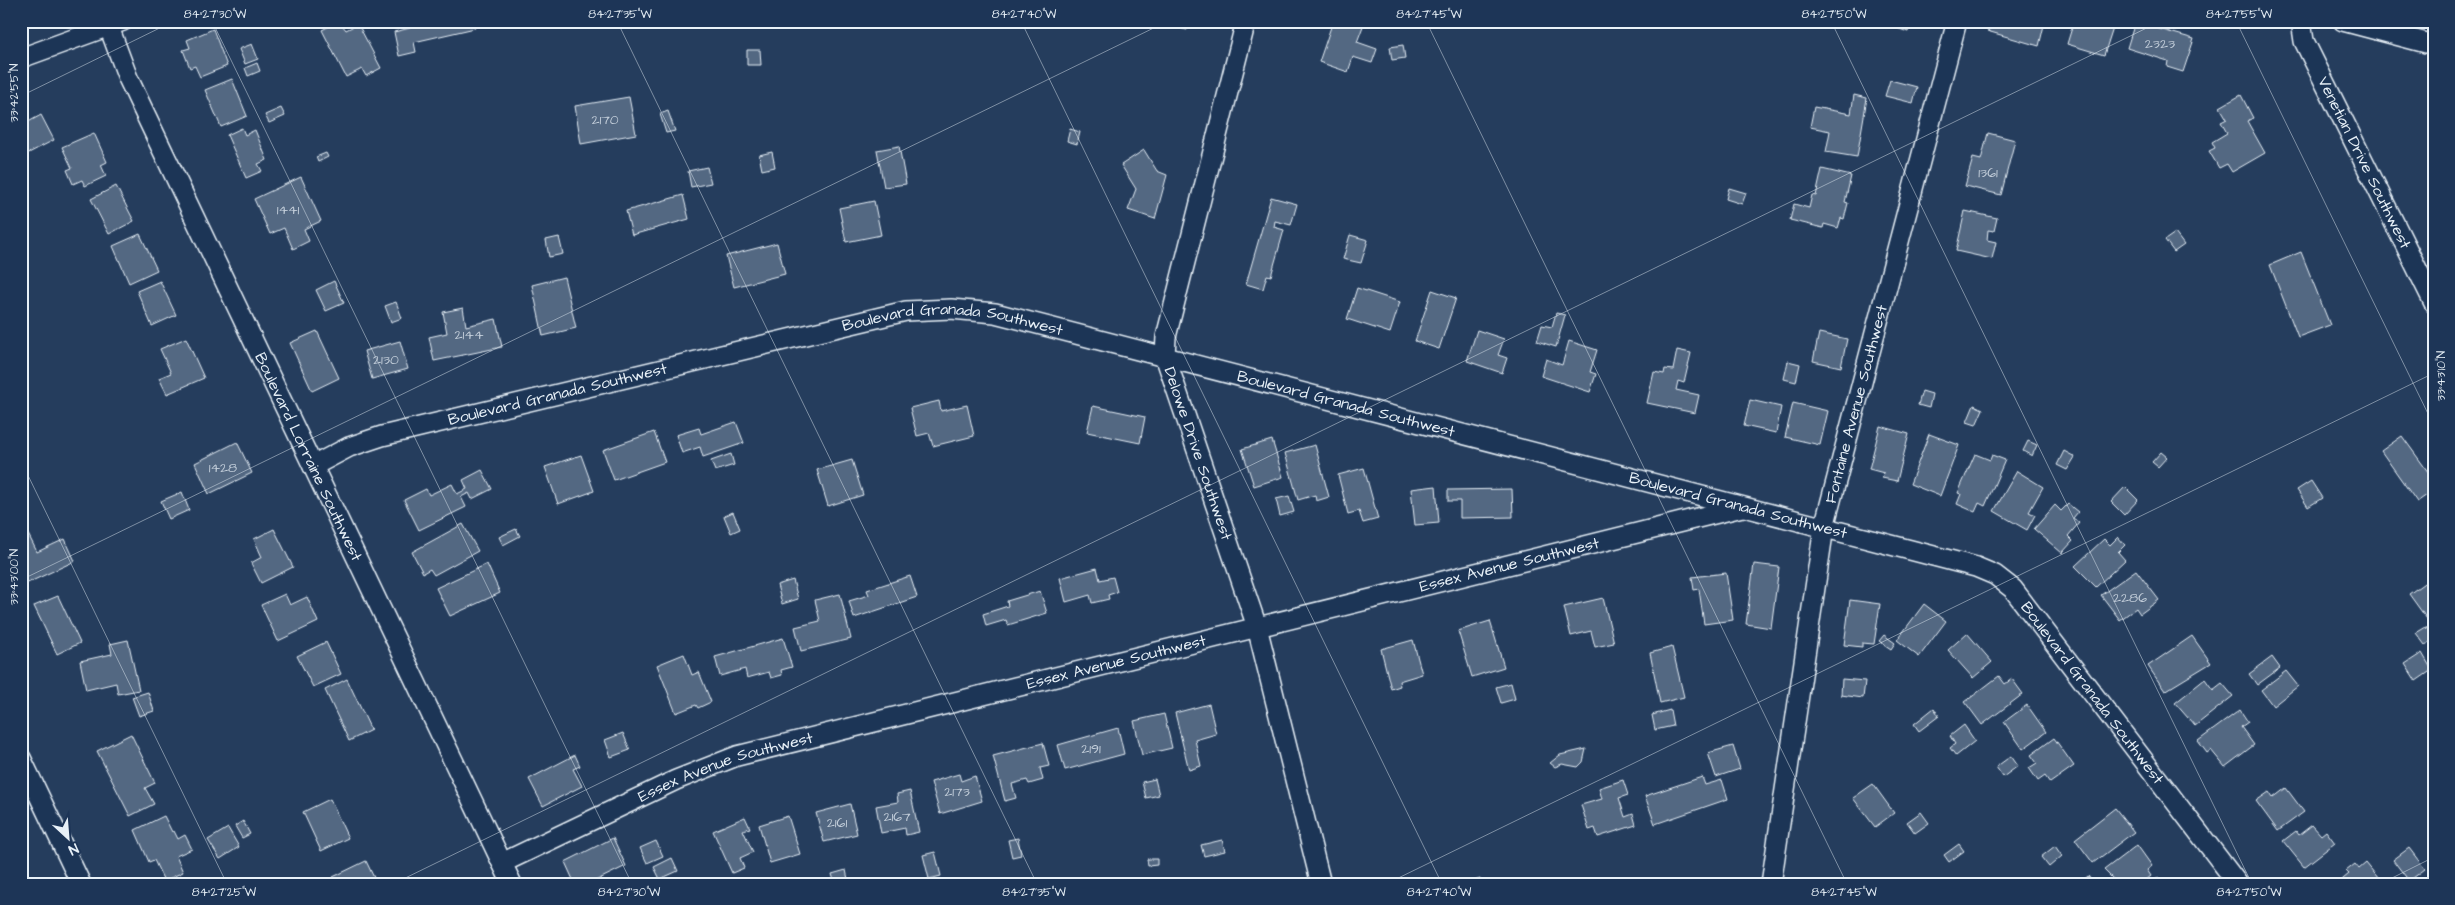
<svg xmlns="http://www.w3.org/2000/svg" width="2455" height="905" font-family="'Architects Daughter',sans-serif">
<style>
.building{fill:#536782;stroke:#e8f1f8}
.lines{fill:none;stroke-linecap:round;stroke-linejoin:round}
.minor-casing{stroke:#e8f1f8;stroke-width:22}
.minor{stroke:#1d3557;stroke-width:19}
.ticks{fill:none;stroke:#e8f1f8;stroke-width:1;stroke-opacity:0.45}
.labels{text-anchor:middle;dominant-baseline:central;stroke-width:4.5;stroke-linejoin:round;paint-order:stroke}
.number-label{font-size:14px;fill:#c3ceda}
.street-label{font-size:16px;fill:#e8f1f8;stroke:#1d3557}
.neatline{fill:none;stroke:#e8f1f8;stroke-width:2}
.ticks-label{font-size:12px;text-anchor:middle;fill:#e8f1f8}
</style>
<rect width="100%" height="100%" fill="#253d5d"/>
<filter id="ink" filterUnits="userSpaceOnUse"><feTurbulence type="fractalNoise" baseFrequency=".02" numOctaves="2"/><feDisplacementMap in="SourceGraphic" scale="10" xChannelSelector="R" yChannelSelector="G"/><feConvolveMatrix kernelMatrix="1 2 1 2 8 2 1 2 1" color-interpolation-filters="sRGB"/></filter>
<g filter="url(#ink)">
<path class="building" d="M339,21L346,30L358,24L381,68L366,76L362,69L346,77L322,30Z
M408,21H473L475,28L414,42L416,52L399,56L394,32L410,28Z
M1150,21H1189L1187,30Z
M1333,21H1365L1357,42L1377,49L1372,63L1353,57L1348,72L1319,62Z
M1892,21H1912L1908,32L1891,26Z
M1990,21H2045L2039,46L1987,31Z
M2074,21H2115L2104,55L2067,44Z
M2135,22L2194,39L2183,72L2167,67L2168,61L2127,48Z
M213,29L227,66L200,77L195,66L190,68L183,50L190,48L187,40Z
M252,44L258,59L245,64L239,49Z
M1403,45L1405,58L1392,60L1390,47Z
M747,50H760L761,65H747Z
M257,63L260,71L248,76L245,68Z
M232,79L247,116L221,127L205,90Z
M1890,80L1917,87L1913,103L1885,96Z
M1854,95L1867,98L1857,157L1826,152L1830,131L1810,127L1814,107L1851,114Z
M2241,95L2253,118L2247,121L2265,153L2232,172L2227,164L2219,168L2209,151L2215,148L2212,142L2227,133L2221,122L2227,119L2220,107Z
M629,97L636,134L581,144L575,106Z
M281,108L285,116L269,123L265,115Z
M668,111L675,131L666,133L660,114Z
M41,115L54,140L21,157V126Z
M242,128L245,135L255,130L267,160L258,164L262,171L246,178L227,135Z
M1070,129L1080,132L1077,144L1067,141Z
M94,133L107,162L101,165L106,176L85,186L82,180L73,184L67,170L72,168L62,147Z
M1988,133L2015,140L2001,195L1965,186L1973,158L1981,160Z
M899,146L906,184L884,187L877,150Z
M1144,150L1157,171L1167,175L1155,219L1128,210L1136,189L1121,165Z
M772,152L775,167L762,170L759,155Z
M326,153L328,157L318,162L316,157Z
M707,167L711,183L691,187L688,171Z
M1822,169L1851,176L1845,202L1848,203L1844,219L1841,218L1838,228L1824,224L1823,228L1790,220L1794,204L1809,208L1812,195L1816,196Z
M301,177L321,221L304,229L309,241L293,249L284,228L270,234L254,199Z
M116,186L134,221L109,234L91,199Z
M1729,188L1746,193L1742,204L1726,199Z
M683,195L689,219L632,235L626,211Z
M1271,197L1297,204L1291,225L1275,221L1274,227L1284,230L1271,276L1267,275L1263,289L1246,284Z
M874,201L881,235L846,242L839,208Z
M1965,211L1997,218L1994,231L1988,230L1987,240L1996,242L1992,259L1956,251Z
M2175,233L2184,245L2174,252L2165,240Z
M140,234L157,270L129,283L113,246Z
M1350,235L1368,240L1361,263L1343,259Z
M559,237L563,254L549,257L546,240Z
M777,243L785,274L734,287L726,256Z
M2301,252L2330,325L2298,337L2270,265Z
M564,277L576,328L543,336L532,285Z
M160,281L176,315L152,326L137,291Z
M334,281L344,303L326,311L316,290Z
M1357,288L1400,302L1390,333L1347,319Z
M1432,290L1456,298L1439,349L1415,341Z
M396,302L402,318L391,322L385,306Z
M463,308L466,326L496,319L502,347L434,361L429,337L447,333L443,312Z
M1556,313L1565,315L1556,347L1537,341L1542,325L1552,327Z
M1477,330L1504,339L1498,355L1507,358L1502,373L1467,361Z
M317,331L339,378L312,391L290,343Z
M1819,333L1847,339L1841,367L1813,361Z
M186,338L204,378L167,394L159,378L171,373L160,349Z
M400,341L408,369L372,379L364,351Z
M1569,341L1597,350L1590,372L1596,374L1590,392L1541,376L1546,359L1562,365Z
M1677,350L1691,353L1684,383L1678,381L1676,390L1699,395L1695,413L1647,403L1654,372L1664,374L1665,369L1673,370Z
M1788,361L1800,364L1796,382L1784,379Z
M1922,391L1932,394L1929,408L1918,405Z
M1750,400L1781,407L1776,433L1744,426Z
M939,401L941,411L967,405L974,436L933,446L929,433L917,436L910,408Z
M1793,403L1828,411L1820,445L1785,437Z
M1974,405L1983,409L1976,425L1967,422Z
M1093,406L1145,417L1140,443L1087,432Z
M736,422L744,443L703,457L700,447L682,453L676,435L699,428L701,434Z
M1880,426L1909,434L1897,481L1882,478L1884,473L1869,469Z
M654,432L665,462L614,480L603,450Z
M1929,434L1959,445L1940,496L1910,484Z
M2402,436L2434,480V490L2417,502L2381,451Z
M1272,440L1283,477L1254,486L1242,449Z
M2028,441L2037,445L2032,456L2023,451Z
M237,442L252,473L209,494L195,463Z
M1315,445L1329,497L1316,501L1315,495L1298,500L1285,453Z
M2064,451L2075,457L2067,470L2057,465Z
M2161,452L2167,457L2158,467L2152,462Z
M731,454L734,465L715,471L711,461Z
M1975,454L1990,460L1992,455L2005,460L1985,506L1979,503L1975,512L1957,504L1961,494L1958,493Z
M581,455L594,491L558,504L545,467Z
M852,460L863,495L828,506L817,470Z
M1364,468L1378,519L1363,523L1359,511L1348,514L1338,475Z
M482,470L492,489L472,499L469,493L461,497L466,507L419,530L404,500L426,489L429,495L452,484L457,494L467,489L463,480Z
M2017,471L2043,487L2029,512L2035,515L2027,530L1994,511Z
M2311,481L2322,498L2308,507L2297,490Z
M1436,486L1439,523L1415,525L1411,489Z
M2125,487L2138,500L2124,515L2111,502Z
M1512,489L1513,517L1460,518V501H1448V490Z
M182,492L189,510L169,519L161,501Z
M1289,496L1294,512L1280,516L1276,499Z
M2068,504L2078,512L2073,518L2079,523L2068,536L2073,541L2062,553L2034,529L2055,505L2061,511Z
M733,512L740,529L731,533L724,516Z
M463,524L478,551L434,575L430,569L423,573L412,552Z
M274,529L293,567L261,583L251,563L262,557L254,539Z
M516,529L520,536L503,545L499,537Z
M28,534L37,552L65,539L75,561L21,586V537Z
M2118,537L2125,545L2118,552L2125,560L2096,587L2075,566L2104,539L2110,545Z
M487,564L500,593L450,616L436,588Z
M1754,564L1779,567L1771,628L1746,624Z
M1097,568L1100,580L1113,577L1117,592L1108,595L1109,599L1092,603L1090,595L1066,602L1060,578Z
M2136,570L2159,600L2140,614L2136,608L2120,620L2101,595Z
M1726,573L1733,620L1704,624L1699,589L1694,590L1692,577Z
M910,576L917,597L854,618L849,601L869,595L867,590Z
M2434,576V640L2425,645L2416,633L2426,627L2427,629L2432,626L2409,594Z
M793,580L798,599L782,604L777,585Z
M1040,591L1047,613L1008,625L1006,620L986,626L983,614L1008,606L1007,601Z
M285,594L290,605L307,597L318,622L278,641L261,605Z
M840,594L851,639L801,651L795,627L820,621L815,600Z
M58,596L80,643L57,654L34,606Z
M1603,598L1614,643L1595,647L1591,631L1571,636L1564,607Z
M1850,600L1880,604L1874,644L1862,643V647L1844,645Z
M1924,604L1946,621L1919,657L1897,640Z
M1490,621L1504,667L1472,677L1458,631Z
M1967,633L1992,662L1973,678L1948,650Z
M1884,635L1895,643L1891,649L1879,641Z
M2192,636L2211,663L2165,691L2148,666Z
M783,638L792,667L781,670L782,675L771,678L769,672L747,678L745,669L720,676L715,657Z
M128,640L139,690L118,694L116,683L86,690L80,661L112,654L110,644Z
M1413,640L1422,674L1399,681L1400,686L1391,689L1381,649Z
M326,642L341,674L313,687L297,656Z
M1672,647L1684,697L1660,703L1650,653Z
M2422,653L2432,670L2416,681L2405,664Z
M684,654L692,675L699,672L711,702L698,708L696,705L676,713L657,665Z
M2272,657L2280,668L2257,685L2249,674Z
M2286,671L2298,686L2273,706L2261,690Z
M1999,676L2005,684L2012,679L2023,694L1982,725L1965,702Z
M347,679L371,730L349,741L325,690Z
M1842,679L1865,681L1863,698L1841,695Z
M2205,679L2213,690L2222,683L2233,696L2195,726L2175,703Z
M1511,683L1515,699L1501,703L1496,687Z
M148,692L154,711L139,716L132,697Z
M1209,704L1216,734L1195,740L1201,766L1189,770L1175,713Z
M2027,705L2046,732L2023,749L2004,722Z
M1934,708L1939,716L1919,731L1914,724Z
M1670,710L1673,726L1655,730L1652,715Z
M2240,710L2248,722L2241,727L2254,745L2225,767L2211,750L2207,753L2198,741Z
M1164,714L1172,748L1142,755L1134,721Z
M1964,725L1975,741L1956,756L1950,748L1955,744L1950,736Z
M1118,728L1124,754L1065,770L1058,745Z
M623,733L630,750L611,757L605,740Z
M131,734L155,783L145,788L154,804L130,816L97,751Z
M2054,738L2074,766L2050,783L2045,776L2038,781L2029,768L2037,763L2031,755Z
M1043,743L1049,766L1040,768L1043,780L1029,784L1027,780L1012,784L1016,798L1005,801L993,756Z
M1733,746L1740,769L1716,777L1708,753Z
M1586,749L1583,762L1578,767L1562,764L1555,767L1550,763L1560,755Z
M575,755L580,766L573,769L582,786L543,806L529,779Z
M2011,756L2018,766L2003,777L1996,767Z
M959,774L961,781L975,776L982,801L940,814L931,782Z
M1702,777L1705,785L1722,780L1728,799L1655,824L1645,796Z
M1155,779L1159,795L1146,798L1142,782Z
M1623,780L1628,795L1619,798L1625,817L1633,814L1636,825L1598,837L1595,828L1589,830L1581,805L1602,799L1599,788Z
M1873,784L1894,813L1875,827L1853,798Z
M2286,788L2304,812L2278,831L2256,801L2269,792L2273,798Z
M910,791L919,832L906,835L905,828L881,833L876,806L898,802L897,794Z
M330,799L348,838L321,851L303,812Z
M850,804L857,834L824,842L816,813Z
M2115,808L2134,832L2093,863L2075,839Z
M1921,812L1929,823L1915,833L1907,822Z
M164,816L172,832L174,831L178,839L185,835L192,849L176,856L183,872L164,881L154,860L149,862L135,830Z
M788,816L800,854L770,863L759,825Z
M745,817L750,828L743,830L753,852L740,858L744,868L732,873L713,831Z
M243,821L250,834L242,838L235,826Z
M2312,825L2321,835L2326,831L2335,843L2304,867L2283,841L2296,831L2299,835Z
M228,828L239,847L220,859L208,840Z
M613,838L626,866L589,884H575L565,862Z
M1018,838L1021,855L1012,857L1008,840Z
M1222,840L1225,851L1204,856L1201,845Z
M656,841L663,856L647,863L640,848Z
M1959,844L1964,851L1949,862L1944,855Z
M2137,845L2152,866L2147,870L2151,876L2141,884H2118L2104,870Z
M2055,846L2062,856L2049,867L2041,857Z
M2409,848L2425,869L2409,881L2393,860Z
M935,852L941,876L929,879L923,855Z
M672,858L678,871L660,879L654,867Z
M1147,859H1157V865L1148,866Z
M366,861L377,884H336L333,877Z
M2366,863L2383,884H2337L2349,874L2346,871L2355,864L2359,869Z
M846,870L849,884H835L832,874Z
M2088,876L2094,884H2079Z
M2159,877L2164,884H2150Z
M1480,879L1481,884H1465Z"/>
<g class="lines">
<defs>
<g id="minor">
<path id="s1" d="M1246,21L1166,337L1165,356L1257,627L1321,884"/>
<path id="s2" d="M2301,21L2304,41L2434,303"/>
<path d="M2343,21L2434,45"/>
<path id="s3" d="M109,27L128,78L512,884"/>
<path d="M21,58L123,21"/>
<path id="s4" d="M313,466L349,447L382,436L906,311L951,309L995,313L1976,567L1995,575L2013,589L2238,884"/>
<path d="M21,758L81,884"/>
<path id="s5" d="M502,863L676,780L737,756L1742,507"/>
<path id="s6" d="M1771,884L1824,527L1957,21"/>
</g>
</defs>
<use href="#minor" class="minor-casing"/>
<use href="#minor" class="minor"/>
</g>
</g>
<path class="ticks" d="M212,21L632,884M617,21L1037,884M1021,21L1442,884M1426,21L1847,884M1831,21L2252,884M2236,21L2434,426M21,96L174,21M21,461L227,884M21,580L1168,21M393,884L2161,21M1386,884L2434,373M2380,884L2434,857"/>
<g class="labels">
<g class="number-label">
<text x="2160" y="44">2323</text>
<text x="605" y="120">2170</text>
<text x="1988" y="173">1361</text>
<text x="288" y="210">1441</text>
<text x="469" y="335">2144</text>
<text x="386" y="360">2130</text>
<text x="223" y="468">1428</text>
<text x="2130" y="598">2286</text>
<text x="1091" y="749">2191</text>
<text x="957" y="792">2173</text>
<text x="897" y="817">2167</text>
<text x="837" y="823">2161</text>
</g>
<g class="street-label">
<text stroke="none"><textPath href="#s2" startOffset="156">Venetian Drive Southwest</textPath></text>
<text stroke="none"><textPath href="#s4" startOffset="661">Boulevard Granada Southwest</textPath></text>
<text stroke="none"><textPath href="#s4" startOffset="256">Boulevard Granada Southwest</textPath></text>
<text stroke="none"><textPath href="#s4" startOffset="1066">Boulevard Granada Southwest</textPath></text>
<text stroke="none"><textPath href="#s6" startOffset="488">Fontaine Avenue Southwest</textPath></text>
<text stroke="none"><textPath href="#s1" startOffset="448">Delowe Drive Southwest</textPath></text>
<text stroke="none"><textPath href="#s3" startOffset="474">Boulevard Lorraine Southwest</textPath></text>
<text stroke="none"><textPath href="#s4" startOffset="1471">Boulevard Granada Southwest</textPath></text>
<text stroke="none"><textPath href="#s5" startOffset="1054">Essex Avenue Southwest</textPath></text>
<text stroke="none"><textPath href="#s5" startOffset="649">Essex Avenue Southwest</textPath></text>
<text stroke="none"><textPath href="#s4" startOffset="1891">Boulevard Granada Southwest</textPath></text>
<text stroke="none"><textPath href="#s5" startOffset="244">Essex Avenue Southwest</textPath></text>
</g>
</g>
<rect width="2455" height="905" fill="none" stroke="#1d3557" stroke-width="55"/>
<g transform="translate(68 838) rotate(154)" stroke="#1d3557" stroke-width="4" paint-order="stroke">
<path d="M0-4L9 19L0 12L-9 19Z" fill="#e8f1f8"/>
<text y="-8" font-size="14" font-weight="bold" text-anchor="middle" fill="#e8f1f8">N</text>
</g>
<rect x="28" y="28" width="2400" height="850" class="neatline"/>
<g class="ticks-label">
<text x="215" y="18">84°27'30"W</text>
<text x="620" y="18">84°27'35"W</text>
<text x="1024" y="18">84°27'40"W</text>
<text x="1429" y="18">84°27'45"W</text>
<text x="1834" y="18">84°27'50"W</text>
<text x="2239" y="18">84°27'55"W</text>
<text transform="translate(14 93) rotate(-90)" y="4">33°42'55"N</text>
<text transform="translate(2441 376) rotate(-90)" y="4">33°43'10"N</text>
<text transform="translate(14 577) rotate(-90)" y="4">33°43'00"N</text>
<text x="224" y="896">84°27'25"W</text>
<text x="629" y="896">84°27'30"W</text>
<text x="1034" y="896">84°27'35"W</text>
<text x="1439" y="896">84°27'40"W</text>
<text x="1844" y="896">84°27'45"W</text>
<text x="2249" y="896">84°27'50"W</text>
</g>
</svg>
